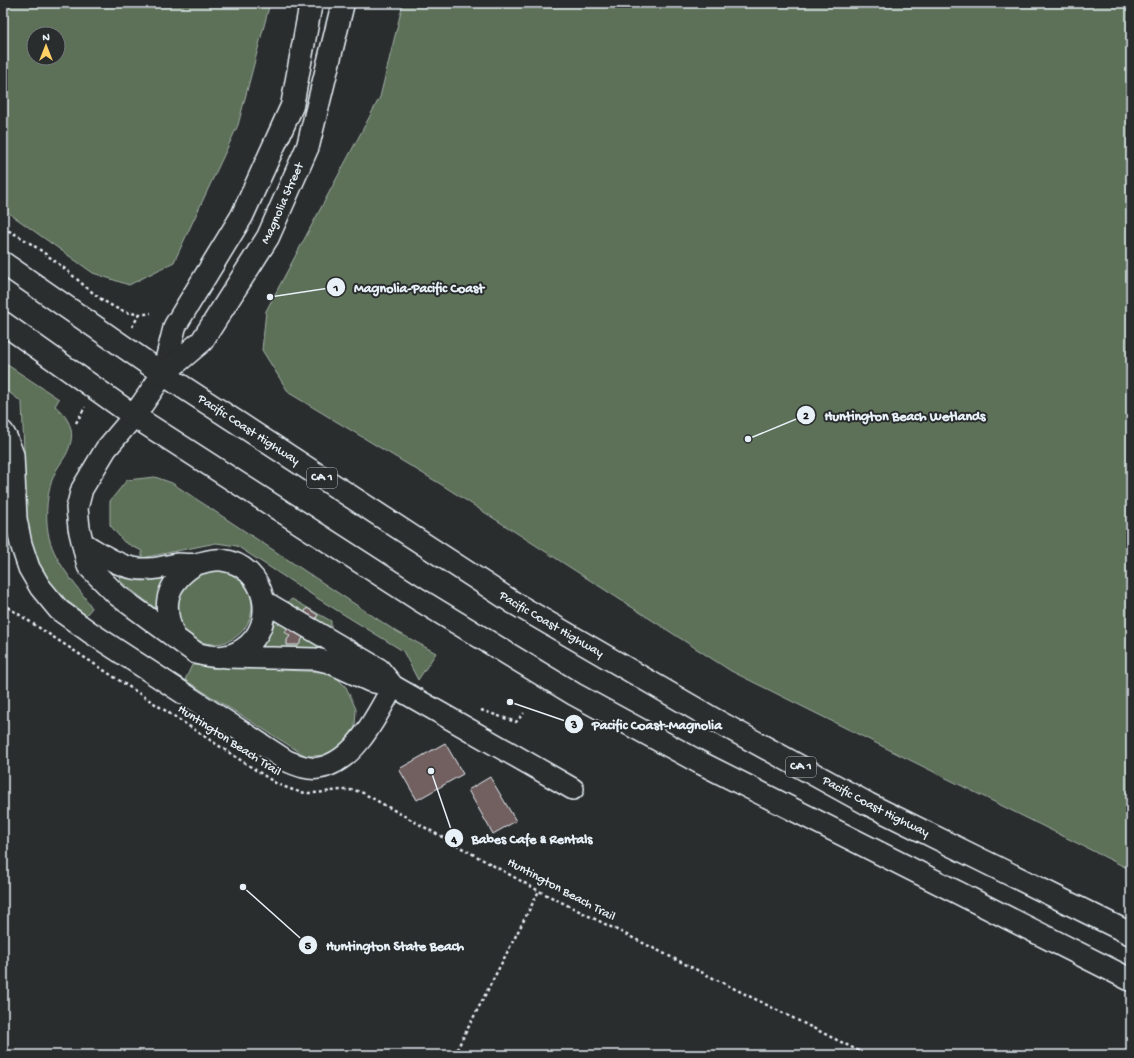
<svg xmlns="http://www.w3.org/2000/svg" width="1134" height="1058" font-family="'Gochi Hand',sans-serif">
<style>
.green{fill:#5d7059;stroke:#a2b0a8;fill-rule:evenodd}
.building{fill:#725f5f;stroke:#e8f1f8}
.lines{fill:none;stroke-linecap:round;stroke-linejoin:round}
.minor-casing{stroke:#e8f1f8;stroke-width:24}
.major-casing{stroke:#e8f1f8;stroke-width:25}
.highway-casing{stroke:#e8f1f8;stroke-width:25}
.path{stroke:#e8f1f8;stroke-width:2.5;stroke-dasharray:3 3;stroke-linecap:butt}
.minor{stroke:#2a2d2e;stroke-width:21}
.major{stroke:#2a2d2e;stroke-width:22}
.highway{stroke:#2a2d2e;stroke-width:22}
.labels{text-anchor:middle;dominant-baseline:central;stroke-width:4;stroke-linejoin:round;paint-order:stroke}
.shield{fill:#2a2d2e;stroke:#afb6bb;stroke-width:1}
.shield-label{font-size:12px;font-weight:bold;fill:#e8f1f8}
.street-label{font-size:13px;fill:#e8f1f8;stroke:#2a2d2e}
.leader{fill:none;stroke:#e8f1f8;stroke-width:1.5}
.callout-dot{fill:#e8f1f8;stroke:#2a2d2e;stroke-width:1.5}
.mark-label{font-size:12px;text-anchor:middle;font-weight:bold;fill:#111}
.callout-label{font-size:14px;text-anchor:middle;font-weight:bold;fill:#e8f1f8;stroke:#2a2d2e;stroke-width:4;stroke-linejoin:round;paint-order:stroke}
</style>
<rect width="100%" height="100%" fill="#2a2d2e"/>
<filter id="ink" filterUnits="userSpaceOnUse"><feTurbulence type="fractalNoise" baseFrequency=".025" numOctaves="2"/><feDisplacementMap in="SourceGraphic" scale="8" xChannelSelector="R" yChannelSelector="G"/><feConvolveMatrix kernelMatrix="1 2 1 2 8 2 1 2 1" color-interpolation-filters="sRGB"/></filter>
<g filter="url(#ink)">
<path class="green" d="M3,3H270L238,125L174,262L129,285L93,273L3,209ZM34,34H58V58H34Z
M403,3H1131V870L731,671L442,485L289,393L262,350L266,311L380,97Z
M3,362L59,399L55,406C68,417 76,430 69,448C66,458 58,465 54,475C47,491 45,514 48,532C52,560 77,585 92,608L86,615L58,594L35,557L27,525L22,402L3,388Z
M155,477L172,483L394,630L436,653L418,680L403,651L317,598L237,546L216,543L142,558V551L124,542L110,525V501L127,480Z
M176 606a38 38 0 1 1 76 0a38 38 0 1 1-76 0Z
M120,577L142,581L169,578L159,611L120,581Z
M292,599L331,621V629L289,606L288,602Z
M276,614L319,643L318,648H266L263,645L272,628Z
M192,665L322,672L336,677L346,687L356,709L355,727L344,743L329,755L306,756L185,680Z"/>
<path class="building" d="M307,608L318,615L314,621L303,615Z
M291,623L306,632L299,645H287V640L290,636L285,632Z
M445,743L463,774L417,800L399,769Z
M490,777L516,821L493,834L468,790Z"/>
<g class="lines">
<defs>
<path id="minor" d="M3,432L7,439L13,455L16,519L21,544L29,568L40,587L59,610L91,633L287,761C297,765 308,770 319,768C355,762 377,715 393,686
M84,544C98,552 116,565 133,568C151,571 160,567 177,564C183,564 190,565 196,564C205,562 213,559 222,560C267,566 279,625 243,649C228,659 213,658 196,653L117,595L88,566L79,528L77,508L82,489L106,449L134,416
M265,602L379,669L393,686
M175,638C161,606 165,583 196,564
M227,657L316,659L329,662L370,681L393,686L573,789"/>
<g id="major">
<path d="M163,374L175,326L242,216L292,106L311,3"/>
<path id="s1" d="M134,416L163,374L202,341L268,237L308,146L343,3"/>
</g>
<g id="highway">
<path id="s2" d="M3,263L163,374L514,603L715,720L868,804L1131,934"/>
<path d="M3,323L134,416L418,599L574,694L699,762L1131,980"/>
</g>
</defs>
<use href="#minor" class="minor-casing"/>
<use href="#major" class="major-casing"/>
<use href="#highway" class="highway-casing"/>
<path class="path" d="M3,228C23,237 42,251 60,265C85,284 115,321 151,313
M132,327L139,315
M76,423L85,407
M3,604L277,784C288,788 298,793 310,793C329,793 345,786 363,793L539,891L867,1055
M481,710L516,722L524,713
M454,1055L539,891"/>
<use href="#minor" class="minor"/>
<use href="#major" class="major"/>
<use href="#highway" class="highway"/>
</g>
</g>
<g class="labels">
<g class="shield">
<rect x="307" y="468" width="30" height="20" rx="3"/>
<rect x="786" y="757" width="30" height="20" rx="3"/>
</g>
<g class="shield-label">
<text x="322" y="478">CA 1</text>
<text x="801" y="767">CA 1</text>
</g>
<g class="street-label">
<text stroke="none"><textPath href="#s1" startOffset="262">Magnolia Street</textPath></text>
<text stroke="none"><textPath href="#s2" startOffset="297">Pacific Coast Highway</textPath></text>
<text stroke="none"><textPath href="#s2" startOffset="657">Pacific Coast Highway</textPath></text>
<text transform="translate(229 741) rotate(33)">Huntington Beach Trail</text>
<text stroke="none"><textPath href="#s2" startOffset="1029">Pacific Coast Highway</textPath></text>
<text transform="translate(561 890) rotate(28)">Huntington Beach Trail</text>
</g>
</g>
<path class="leader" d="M270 297L336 287M748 439L806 415M510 702L574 724M431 771L454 838M243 887L308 945"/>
<g class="callout-dot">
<circle cx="270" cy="297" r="4"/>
<circle cx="748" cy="439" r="4"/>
<circle cx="510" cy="702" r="4"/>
<circle cx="431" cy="771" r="4"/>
<circle cx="243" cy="887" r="4"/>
<circle cx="336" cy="287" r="10"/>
<circle cx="806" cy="415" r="10"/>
<circle cx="574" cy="724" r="10"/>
<circle cx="454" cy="838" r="10"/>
<circle cx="308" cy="945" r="10"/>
</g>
<g class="mark-label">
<text x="336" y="291">1</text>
<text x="806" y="419">2</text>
<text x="574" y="728">3</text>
<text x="454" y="843">4</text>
<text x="308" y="949">5</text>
</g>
<g class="callout-label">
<text x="419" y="292">Magnolia-Pacific Coast</text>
<text x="905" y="420">Huntington Beach Wetlands</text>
<text x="657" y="729">Pacific Coast-Magnolia</text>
<text x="532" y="843">Babes Cafe &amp; Rentals</text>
<text x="395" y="950">Huntington State Beach</text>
</g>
<rect width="1134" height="1058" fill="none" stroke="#2a2d2e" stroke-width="16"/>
<rect x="8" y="8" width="1118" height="1042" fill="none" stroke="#e8f1f8" stroke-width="1.5" filter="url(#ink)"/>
<g transform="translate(46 46)"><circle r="19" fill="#2a2d2e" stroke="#767b7f"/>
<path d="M0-3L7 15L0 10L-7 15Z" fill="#ffd166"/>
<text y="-6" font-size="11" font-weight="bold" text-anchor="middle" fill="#e8f1f8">N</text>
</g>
</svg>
